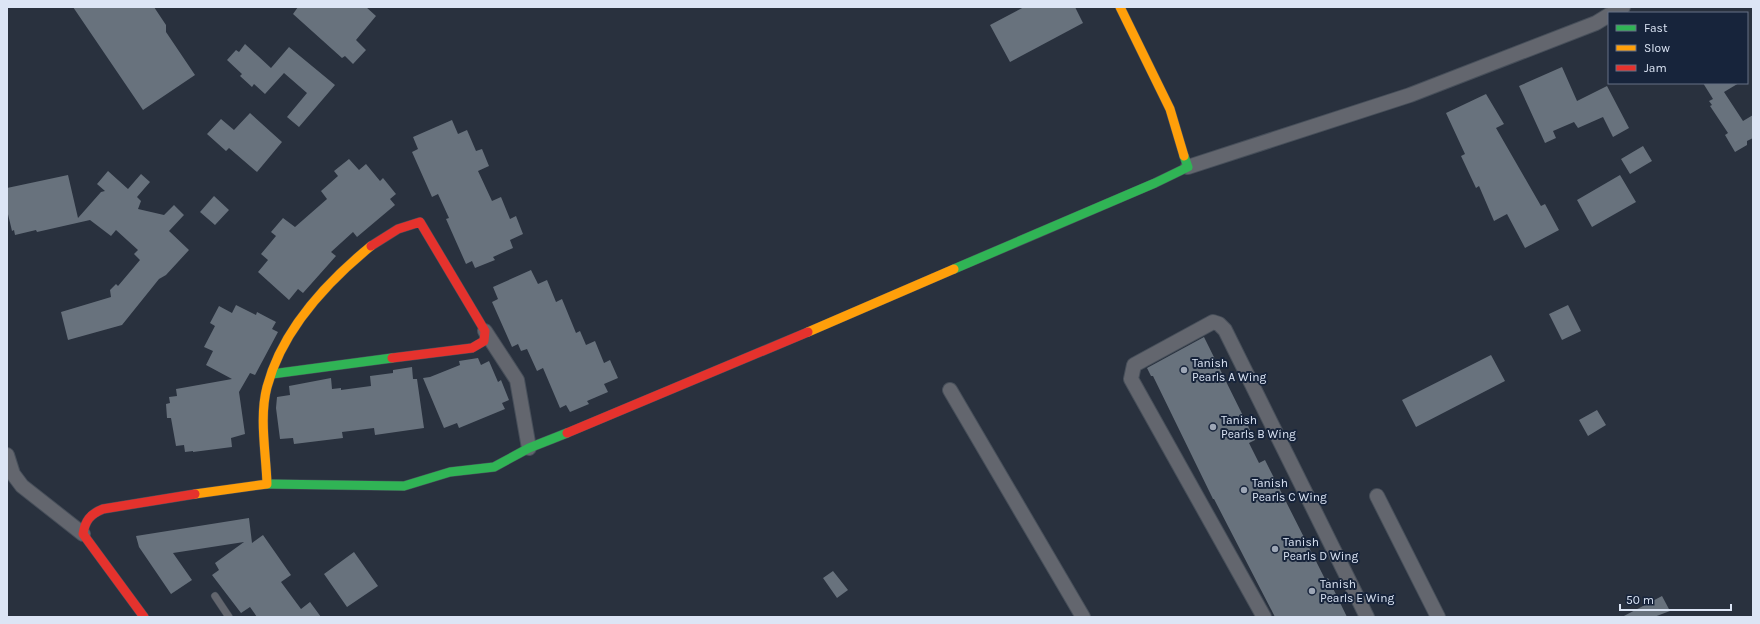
<svg xmlns="http://www.w3.org/2000/svg" width="1760" height="624" font-family="Karla,sans-serif">
<style>
.building{fill:#68727d}
.lines{fill:none;stroke-linecap:round;stroke-linejoin:round}
.lane-casing{stroke:#474f5a;stroke-width:8}
.street-casing{stroke:#474f5a;stroke-width:16}
.fast-casing{stroke:#474f5a;stroke-width:10}
.slow-casing{stroke:#474f5a;stroke-width:10}
.jam-casing{stroke:#474f5a;stroke-width:10}
.lane{stroke:#63666e;stroke-width:7}
.street{stroke:#63666e;stroke-width:14}
.fast{stroke:#30b455;stroke-width:9}
.slow{stroke:#ff9f0a;stroke-width:9}
.jam{stroke:#e5322d;stroke-width:9}
.poi-dot{fill:#9da6b5;stroke:#17243b;stroke-width:1.5}
.labels{text-anchor:middle;dominant-baseline:central;stroke-width:4;stroke-linejoin:round;paint-order:stroke}
.poi-label{font-size:12px;fill:#dce5f5;stroke:#17243b;text-anchor:start}
</style>
<rect width="100%" height="100%" fill="#29313e"/>
<path class="building" d="M73,7H154L166,25V32L195,75L143,110Z
M298,7H366L376,16L356,40L366,50L353,64L345,56L342,58L293,14Z
M1024,7H1075L1083,23L1010,62L990,25Z
M245,44L271,68L289,47L335,85L299,127L287,117L307,93L284,73L265,94L254,84L252,87L240,76L242,74L227,60L236,50L239,52Z
M1562,67L1577,101L1607,86L1629,128L1613,137L1603,117L1578,128L1574,122L1553,131L1556,138L1545,143L1519,86Z
M1703,83H1739L1724,92L1743,121L1753,115V138L1747,141V145L1735,152L1725,135L1728,133L1710,106L1712,105L1709,101L1713,99Z
M1486,94L1504,124L1496,128L1541,206L1545,204L1559,230L1525,248L1507,214L1494,221L1479,186L1476,188L1461,156L1465,154L1446,113Z
M250,113L282,142L257,172L229,148L226,151L207,134L221,119L234,130Z
M452,120L458,134L467,130L476,151L482,149L489,166L478,171L492,201L501,197L510,219L516,216L523,234L510,240L513,248L493,257L495,260L475,268L472,261L466,264L446,219L449,218L438,194L432,197L412,152L418,149L413,137Z
M1643,146L1652,161L1630,174L1621,159Z
M349,159L359,170L366,164L380,181L383,178L396,194L390,199L395,205L357,237L353,232L331,252L336,256L303,293L298,289L289,300L258,272L268,260L261,254L276,236L271,232L283,218L295,227L327,199L321,191L338,176L334,171Z
M108,171L128,189L141,174L150,182L137,197L141,201L138,209L164,215L174,205L184,215L169,231L189,250L166,275L159,279L122,325L68,340L61,312L111,297L110,290L116,284L118,286L140,260L134,254L138,250L116,230L111,236L90,220L37,232L36,230L15,235L14,230L12,231L7,210V188L68,175L78,218L101,192L105,191L97,184Z
M1620,175L1636,202L1592,227L1577,200Z
M214,196L229,210L215,225L200,212Z
M531,270L538,284L547,280L556,302L562,299L576,333L580,331L586,345L595,341L604,363L610,360L618,378L604,384L608,392L587,401L589,404L570,412L566,405L560,408L543,368L537,371L527,349L521,351L518,344L512,347L492,302L498,299L493,287Z
M236,305L256,315L257,312L276,322L272,329L278,332L255,375L250,373L239,392L245,434L231,438L232,447L193,452V451L185,452L184,445L176,446L171,418H167L166,404L170,403L169,397L177,396L176,389L232,379L206,365L213,351L204,347L215,326L210,323L219,306L232,313Z
M1568,305L1581,331L1562,340L1549,314Z
M1204,337L1255,440L1249,443L1259,463L1265,460L1325,579L1328,578L1347,617H1275L1214,499H1213L1153,376H1151L1147,368Z
M1491,355L1505,381L1416,427L1402,400Z
M478,358L481,365L489,361L498,382L501,380L509,400L502,403L505,409L459,428L457,423L444,428L423,378L430,377L460,365L459,361Z
M412,367L413,379H417L424,428L375,435L374,428L342,432L343,438L294,444L293,438L280,439L276,408L277,397L290,395L289,386L331,378L332,389L341,388V390L371,386L370,376L393,373V370Z
M1597,410L1606,425L1588,436L1579,420Z
M249,518L252,543L263,535L291,575L281,582L301,609L310,602L321,617H257L250,607L241,613L212,575L219,570L215,563L244,542L173,553L192,580L171,594L139,547L136,536Z
M354,552L378,586L347,607L324,574Z
M833,571L848,590L837,598L823,578Z
M1662,596L1670,611L1654,617H1622Z"/>
<g class="lines">
<defs>
<path id="lane" d="M215,596L229,617"/>
<path id="street" d="M1613,13L1623,7
M1188,167L1410,95L1596,23L1609,15
M485,331L517,380L529,448
M950,390L1083,617
M7,455L13,474L22,486L83,534
M1377,496L1438,617
M1264,617L1131,379L1134,365L1213,322L1219,324L1225,330L1367,617"/>
<path id="fast" d="M954,269L1155,183L1188,167L1184,156
M272,374L392,358
M267,484L404,486L450,472L494,467L529,448L567,433"/>
<path id="slow" d="M1120,7L1170,109L1184,156
M808,332L954,269
M195,494L267,484C266,453 259,417 267,387C282,330 327,282 371,246"/>
<path id="jam" d="M371,246L398,229L420,222L485,331L484,341L472,348L392,358
M567,433L808,332
M144,617L83,534C85,521 90,514 103,509L195,494"/>
</defs>
<use href="#lane" class="lane-casing"/>
<use href="#street" class="street-casing"/>
<use href="#fast" class="fast-casing"/>
<use href="#slow" class="slow-casing"/>
<use href="#jam" class="jam-casing"/>
<use href="#lane" class="lane"/>
<use href="#street" class="street"/>
<use href="#fast" class="fast"/>
<use href="#slow" class="slow"/>
<use href="#jam" class="jam"/>
</g>
<g class="poi-dot">
<circle cx="1184" cy="370" r="4"/>
<circle cx="1213" cy="427" r="4"/>
<circle cx="1244" cy="490" r="4"/>
<circle cx="1275" cy="549" r="4"/>
<circle cx="1312" cy="591" r="4"/>
</g>
<g class="labels">
<g class="poi-label">
<text x="1192" y="363">Tanish<tspan x="1192" dy="14">Pearls A Wing</tspan></text>
<text x="1221" y="420">Tanish<tspan x="1221" dy="14">Pearls B Wing</tspan></text>
<text x="1252" y="483">Tanish<tspan x="1252" dy="14">Pearls C Wing</tspan></text>
<text x="1283" y="542">Tanish<tspan x="1283" dy="14">Pearls D Wing</tspan></text>
<text x="1320" y="584">Tanish<tspan x="1320" dy="14">Pearls E Wing</tspan></text>
</g>
</g>
<rect width="1760" height="624" fill="none" stroke="#dce5f5" stroke-width="16"/>
<rect x="1608" y="12" width="140" height="72" fill="#17243b" stroke="#667185"/>
<rect x="1616" y="25" width="20" height="6" fill="#30b455" stroke="#667185"/>
<text x="1644" y="32" font-size="12" fill="#dce5f5">Fast</text>
<rect x="1616" y="45" width="20" height="6" fill="#ff9f0a" stroke="#667185"/>
<text x="1644" y="52" font-size="12" fill="#dce5f5">Slow</text>
<rect x="1616" y="65" width="20" height="6" fill="#e5322d" stroke="#667185"/>
<text x="1644" y="72" font-size="12" fill="#dce5f5">Jam</text>
<path d="M1620 604v6h111v-6" fill="none" stroke="#dce5f5" stroke-width="2"/>
<text x="1626" y="604" font-size="12" fill="#dce5f5" stroke="#17243b" stroke-width="3" paint-order="stroke">50 m</text>
</svg>
